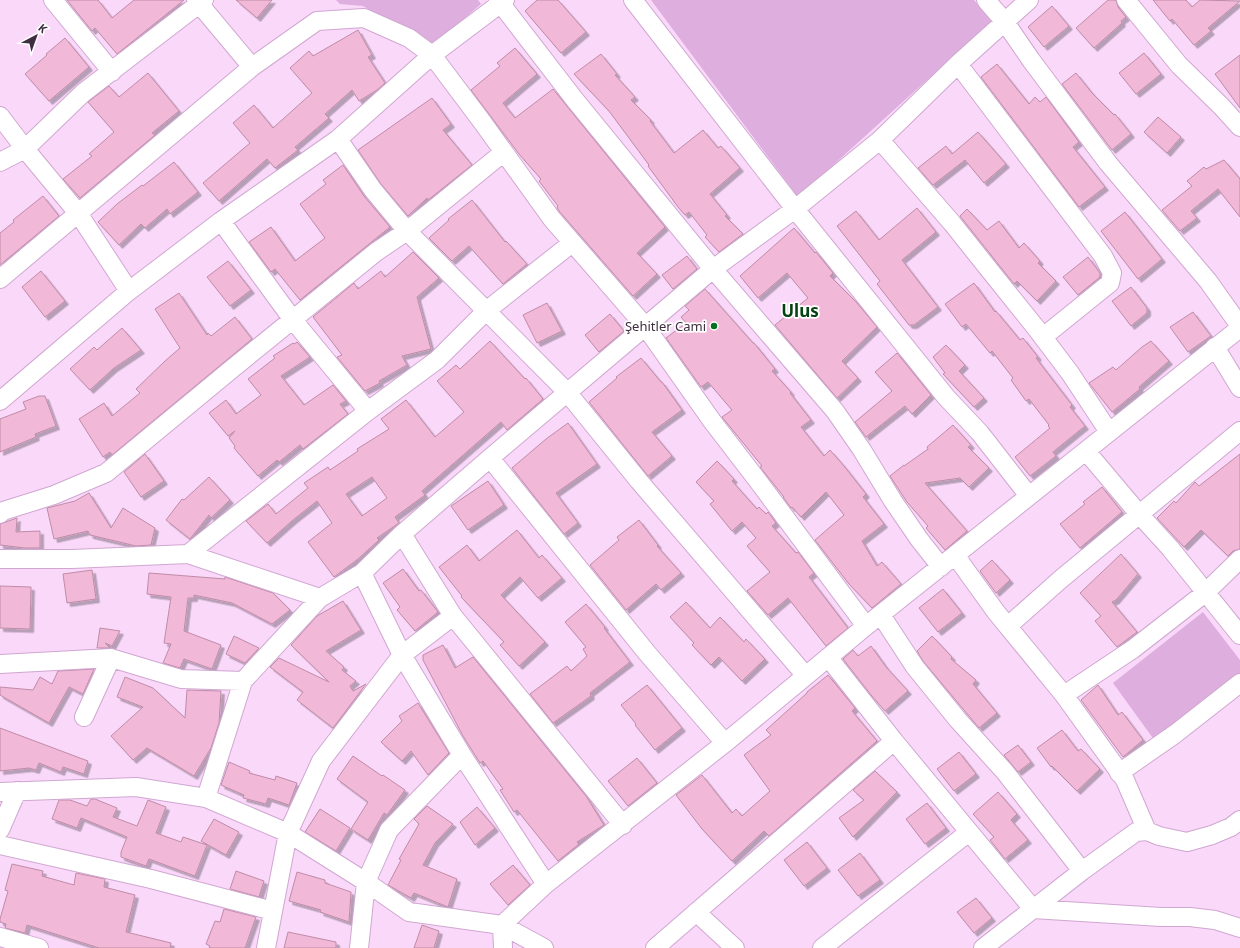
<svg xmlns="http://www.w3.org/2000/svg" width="1240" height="948" font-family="'Noto Sans',sans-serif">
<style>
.green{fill:#ddaede}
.building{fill:#f1b9d7;stroke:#bf8ba7;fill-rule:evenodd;filter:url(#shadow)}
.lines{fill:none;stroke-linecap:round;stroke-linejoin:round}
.minor-casing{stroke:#d0a7d1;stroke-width:20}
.minor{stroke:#fff;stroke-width:18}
.poi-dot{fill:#067021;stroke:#fff;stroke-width:1.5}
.labels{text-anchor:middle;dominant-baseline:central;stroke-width:3.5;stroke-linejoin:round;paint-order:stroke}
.poi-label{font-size:13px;fill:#3e2e3f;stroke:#fff;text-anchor:end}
.district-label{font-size:17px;font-weight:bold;fill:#054412;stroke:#fff}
</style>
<defs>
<filter id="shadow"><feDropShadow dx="3.5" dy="3.5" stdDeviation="0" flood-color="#0004"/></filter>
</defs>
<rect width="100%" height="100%" fill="#fad8fa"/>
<path class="green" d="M336,0H478L481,4L431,47L363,6L340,4Z
M651,0H974L992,21L798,197Z
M1203,612L1240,660V676L1155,741L1113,683Z"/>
<path class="building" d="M67,0H98L112,18L134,0H184L117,54L95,28L92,31Z
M236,0H272L257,18Z
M537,0H558L586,32L561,53L525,11Z
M1108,0H1116L1118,7L1126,17L1121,21L1122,23L1094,48L1076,28Z
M1153,0H1186L1192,7L1200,0L1240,1L1208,28L1211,31L1194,45L1172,19L1170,21Z
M1052,6L1069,26L1044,47L1028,27Z
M358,30L372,55L368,57L385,83L377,90L359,101L352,90L325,114L329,118L295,147L298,150L275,168L267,159L219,201L203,183L250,143L233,123L254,105L273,128L312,93L290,68L309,51L313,56Z
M65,38L89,67L49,101L25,74L47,55L46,54Z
M515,48L537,74L503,103L515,118L553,89L665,227L637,253L657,274L633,296L559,211L557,207L558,206L539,181L541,179L519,154L471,90L500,66L497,63Z
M1144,53L1161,74L1136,94L1119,73Z
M601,54L617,74L615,75L635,97L631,100L651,120L650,121L674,153L703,130L718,148L721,146L740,168L710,194L727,215L725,216L743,234L719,252L705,237L707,235L689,212L685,215L678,207L648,166L649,165L609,111L574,74Z
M1240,55V108L1215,74Z
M997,64L1029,104L1035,97L1040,102L1046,97L1079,142L1073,147L1105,187L1079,207L981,77Z
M148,73L179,111L152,133L155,135L80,198L63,179L92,156L89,154L114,132L88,102L109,86L119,97Z
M1076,73L1092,93L1114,115L1115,114L1131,134L1112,150L1062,84Z
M432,98L451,124L443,130L472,165L428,200L427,198L408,216L381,184L358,150Z
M1158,117L1181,137L1167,153L1144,132Z
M978,132L1006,164L984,183L965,160L933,185L918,168L946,146L952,154Z
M1224,160L1240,179V217L1218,189L1191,211L1197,218L1180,231L1162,210L1192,186L1187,181L1204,167L1206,169Z
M174,162L198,192L170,214L167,209L145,228L141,224L119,245L98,222L117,204L142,185L143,186Z
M343,165L364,196L390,227L300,300L275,269L271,272L249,242L271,227L295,261L325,238L300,204L326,184L323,180Z
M43,196L59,216L0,265V233L14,222L13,220Z
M472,200L505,242L506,241L527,264L503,284L469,246L452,261L429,238L449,220L448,219Z
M917,208L936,232L902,260L938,307L914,325H909L877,284L880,281L837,226L856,211L879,240Z
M967,209L987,230L999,221L1019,248L1024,243L1040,261L1038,263L1056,281L1037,301L1017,281L1014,284L960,216Z
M1125,212L1162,259L1138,279L1101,231Z
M794,228L815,253L816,252L833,273L830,276L857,303L877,327L842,361L858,378L837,398L775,325L808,298L787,273L758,298L740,276Z
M413,252L439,278L417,297L431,349L402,356L407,365L379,381L380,383L365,391L337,357L342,355L313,317L354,283L358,289L381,271L385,277Z
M687,256L697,269L673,289L662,275Z
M1088,257L1100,273V277L1078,295L1063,277Z
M228,261L251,290L230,306L207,277Z
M41,271L65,301L45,317L22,287Z
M974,283L995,312L996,311L1020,340L1023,338L1038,357L1036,358L1072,405L1070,407L1085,426L1053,452L1056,456L1030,476L1015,457L1050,428L1048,426L1049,425L1029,399L1026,401L1011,380L1013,378L992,351L990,353L966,324L962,327L945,304Z
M1131,287L1147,308V313L1131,326L1112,301Z
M705,289L753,343H754L775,369L772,371L791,392L790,393L811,420L801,427L824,456L830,450L844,466L866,494L863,497L884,524L862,541L877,566L882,562L901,584L872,608L849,584L815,540L844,515L826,492L801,517L792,507L791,508L783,497H784L760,467L762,466L722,417L732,410L708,382L701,387L666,338L686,323L681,317L689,310L685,306Z
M179,293L207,335L208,333L211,336L235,317L252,339L112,455L110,452L103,457L79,419L104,403L112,416L140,393L136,389L165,361L180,348L155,309Z
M547,303L562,331L537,343L523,315Z
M1193,312L1211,336L1188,352L1170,327Z
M610,314L624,331L599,352L585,335Z
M122,328L141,350L114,368L90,390L70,369L94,347L97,350Z
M490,341L525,379L526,378L543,399L507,430L501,422L422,491L425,495L395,517L399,523L377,538L379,540L358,559L334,577L308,542L332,523L317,501L293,520L267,543L246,521L268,504L276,514L308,488L304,483L328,467L330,470L358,451L357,449L389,429L381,419L406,400L435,437L464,412L437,381L456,365L460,369ZM372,477L387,498L362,516L346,494Z
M1151,341L1169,361L1139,387L1140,389L1112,412L1089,383L1113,367L1116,370L1142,347Z
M297,342L310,357L281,376L304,405L333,385L346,401L340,404L348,414L303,449L300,445L279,462L277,460L258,476L234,448L235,446L229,438L235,431L228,436L209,413L226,400L236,414L261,395L248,379L275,358L273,356L293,343L294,344Z
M946,345L965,365L959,371L984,398L974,407L943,374L945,373L933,357Z
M897,353L931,395L912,414L905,406L866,437L855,422L892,391L875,372Z
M641,358L661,382H662L682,410L652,432L672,456L648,476L589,402L617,378L616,377Z
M39,396H45L56,426L35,434L36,437L0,452V419L26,409L23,402Z
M568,423L597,464L556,493L578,523L564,534L512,468L546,439Z
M953,425L971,445L968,447L989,468L969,487L960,478L925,483L967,531L945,550L926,528L928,526L907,502L890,476L904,465V466L928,449L927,447Z
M145,454L164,481L141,497L124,472Z
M1240,454V549L1233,551L1228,556L1201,530L1184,547L1157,518L1174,501L1176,503L1195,482L1199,486Z
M717,461L734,479L732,481L757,509L759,507L766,514L768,512L776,523L772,526L796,553L798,552L814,573L809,577L848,628L826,646L788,598L768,615L747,591L770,572L747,546L756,538L742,522L732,531L710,504L714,501L696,482Z
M209,477L230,500L211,518L209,515L190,539L166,520L182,499L184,500Z
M488,481L504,505L468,530L451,506Z
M1102,487L1122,512L1080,548L1060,524L1085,504L1083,502Z
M89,493L111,528L123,508L155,528L151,545L136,546L90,535L88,531L54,539L47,508L75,501Z
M17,518L16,532L40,531V548H25L0,545V524Z
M639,520L658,545L657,546L681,573L661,590L656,584L626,610L590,565L619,540L617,537Z
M517,530L539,558L542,555L562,578L538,598L520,577L501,595L545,642L519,666L500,645L504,642L461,597L462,596L439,567L467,545L479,561Z
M1121,554L1138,574L1116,600L1112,602L1137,632L1117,647L1095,621L1101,616L1080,593Z
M992,560L1010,580L996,593L980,571Z
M403,569L419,591L421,590L438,612L415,631L397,610L400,607L383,583Z
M92,570L96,599L67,603L63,574Z
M149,573L225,579V577L273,593L290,610L272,624L232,603L194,595V598H188L184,631L221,645L212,669L184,659L180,668L163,663L171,644L164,643L171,597L147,594Z
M0,586L31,587L30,629L0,628Z
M943,589L962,613L938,632L919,608Z
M343,601L361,630L326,651L344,667L342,670L356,681L350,686L353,691L366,684L333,728L297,700L303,692L270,667L279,658L329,682L291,645L317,616Z
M686,602L710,628L720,617L744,642L746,639L765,659L742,681L719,657L711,665L692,645L694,643L670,617Z
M586,604L605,627L604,628L630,662L590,693L591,696L553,723L530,694L567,666L571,671L587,656L583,649L586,647L565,622Z
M100,628L120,631L112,646L105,643L110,648H97Z
M234,636L259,648L245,663L226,654Z
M932,636L952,657L951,659L976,680L973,684L997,713L979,728L923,661L917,651Z
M443,645L455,668L473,657L586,796L604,825L577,842L579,844L558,861L517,810L514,812L500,790L503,789L483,761L480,763L463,736L423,660V655Z
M871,646L886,667L908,691L885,711L871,695L843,659L853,650L858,656Z
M94,669L83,694L69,687L49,723L0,695V687L33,690L40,677L52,684L58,671Z
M828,675L855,708L852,711L877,741L769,836L764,831L732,861L702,829L676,795L702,775L732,813L736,809L742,816L770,791L744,755L771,735L766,730L807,693V692Z
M125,677L153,688L185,718L187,690L221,691L219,723L211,748L194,776L147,748L133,760L111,736L143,707L117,697Z
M647,685L682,728L655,750L635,725L636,724L621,705Z
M1098,685L1118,715L1122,712L1143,740L1123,757L1081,700Z
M418,703L449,753L428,775L411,751L402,761L381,742L402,721L399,716Z
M0,728L88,761L84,774L63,767L61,772L39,763L36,770L29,768L0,771Z
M1062,730L1078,751L1081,749L1100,769L1077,791L1052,766L1051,767L1037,748Z
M1018,745L1031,762L1018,772L1004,755Z
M959,752L976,774L954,791L937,769Z
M353,756L382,776L383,775L405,790L387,815L384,813L368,840L351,829L368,802L337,779Z
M637,758L657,783L628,806L608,781Z
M229,762L250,771L249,773L275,780L276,776L297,783L289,805L268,798L266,804L243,798L244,795L221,785Z
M875,771L897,792L853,837L839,818L864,800L853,790Z
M998,792L1017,814L1011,820L1028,840L1005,859L990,840L994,837L973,814Z
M91,799H95L117,808L113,817L137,826L148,800L166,807L156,833L181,842L183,837L207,845L195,876L149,859L146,866L121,857V852L127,837L81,818L77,828L52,819L59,800H70L87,806Z
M927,803L946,828L925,844L906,819Z
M427,806L453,824L435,843L423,865L457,879L448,907L414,893L411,898L388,885L401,860L399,859L419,824L414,819Z
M477,807L495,828L475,845L460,822Z
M320,809L350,828L336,851L305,832Z
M214,819L239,832L226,855L201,841Z
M807,842L827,868L804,886L784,860Z
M860,853L880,880L858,896L838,870Z
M12,864L43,871L42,876L74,885L76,873L105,879L104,887L135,895L126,932L171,943L170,948H99L27,925L25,933L5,928L6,924L0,922V919L8,891L5,890Z
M513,865L530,885L508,905L490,884Z
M236,871L264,881L259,897L230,889Z
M297,872L325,880V883L351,892L349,922L320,912L321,910L289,901Z
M976,898L992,918L974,933L957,912Z
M224,909L256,917L245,948H209L210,946L206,944L215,921L220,922Z
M422,925L439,931L434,948H414Z
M288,932L336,942V948H284Z"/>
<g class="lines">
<defs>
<path id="minor" d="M53,0L112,72
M196,0L252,67
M498,0L575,100L713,269L835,411L862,450L893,501L919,539L941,567
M633,0L795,209L946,397L980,433L1029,496
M986,0L1005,22L1031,60L1108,163L1208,281L1240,326
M1126,0L1179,65L1221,106L1240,127
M958,64L1103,256L1112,273L1110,283L1043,337
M0,116L25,149L78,213L129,291
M338,139L373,190L407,231L567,392L639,481L806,676
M880,140L952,223L991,272L1036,328L1070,373L1109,432
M0,162L25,149L83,93L204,0
M221,221L293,320L368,411
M0,279L252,67L317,21L364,18L409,38L432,55L483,123L552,219L645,326L712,421L758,481L866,626
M1215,347L1240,388
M0,401L129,291L221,221L338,139L432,55L505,0
M1086,451L1139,514L1170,548L1240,635
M490,458L647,653L725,743
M0,514L3,511L54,495L106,473L233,368L376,252L407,231L504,152
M402,534L453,616L623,825
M188,554L368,411L437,360L486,311L572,243
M955,555L996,612L1064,695L1125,780L1147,831
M0,559H72L188,554L320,598
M362,573L402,655L462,755L546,884
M881,615L915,667L958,720L1005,772L1082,871
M1008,626L1061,579L1240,431
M828,657L894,741L1033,909L1161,917H1190L1215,920L1240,928
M0,664L111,658L181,679L243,681
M1064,695L1133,649L1205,593L1240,559
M84,717L111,658
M1119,773L1175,734L1240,683
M0,792L136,787L206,798L288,833L366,882L409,912L502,925L544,948
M206,798L243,681L320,598L362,573L402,534L490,458L713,269L795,209L880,140L958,64L1029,0
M0,830L17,791
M0,845L151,879L273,911
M696,912L735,948
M502,925L546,884L725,743L866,626L1240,328
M502,925L503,948
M0,937L39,948
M266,948L288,833L321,761L402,655L453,616
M359,948L366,882L389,830L462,755
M655,948L894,741
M822,948L969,832
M983,948L1082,871L1136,832L1147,831L1159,836L1187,842L1212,835L1231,827L1240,820"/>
</defs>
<use href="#minor" class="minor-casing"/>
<use href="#minor" class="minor"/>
</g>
<circle class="poi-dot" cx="714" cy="326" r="4"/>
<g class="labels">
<g class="poi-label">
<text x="706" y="326">Şehitler Cami</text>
</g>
<g class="district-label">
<text x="800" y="310">Ulus</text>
</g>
</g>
<g transform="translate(36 36) rotate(41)" stroke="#ffffff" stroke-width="3" paint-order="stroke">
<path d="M0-3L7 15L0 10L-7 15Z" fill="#3e2e3f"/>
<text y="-6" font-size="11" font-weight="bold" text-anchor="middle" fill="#3e2e3f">K</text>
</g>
</svg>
